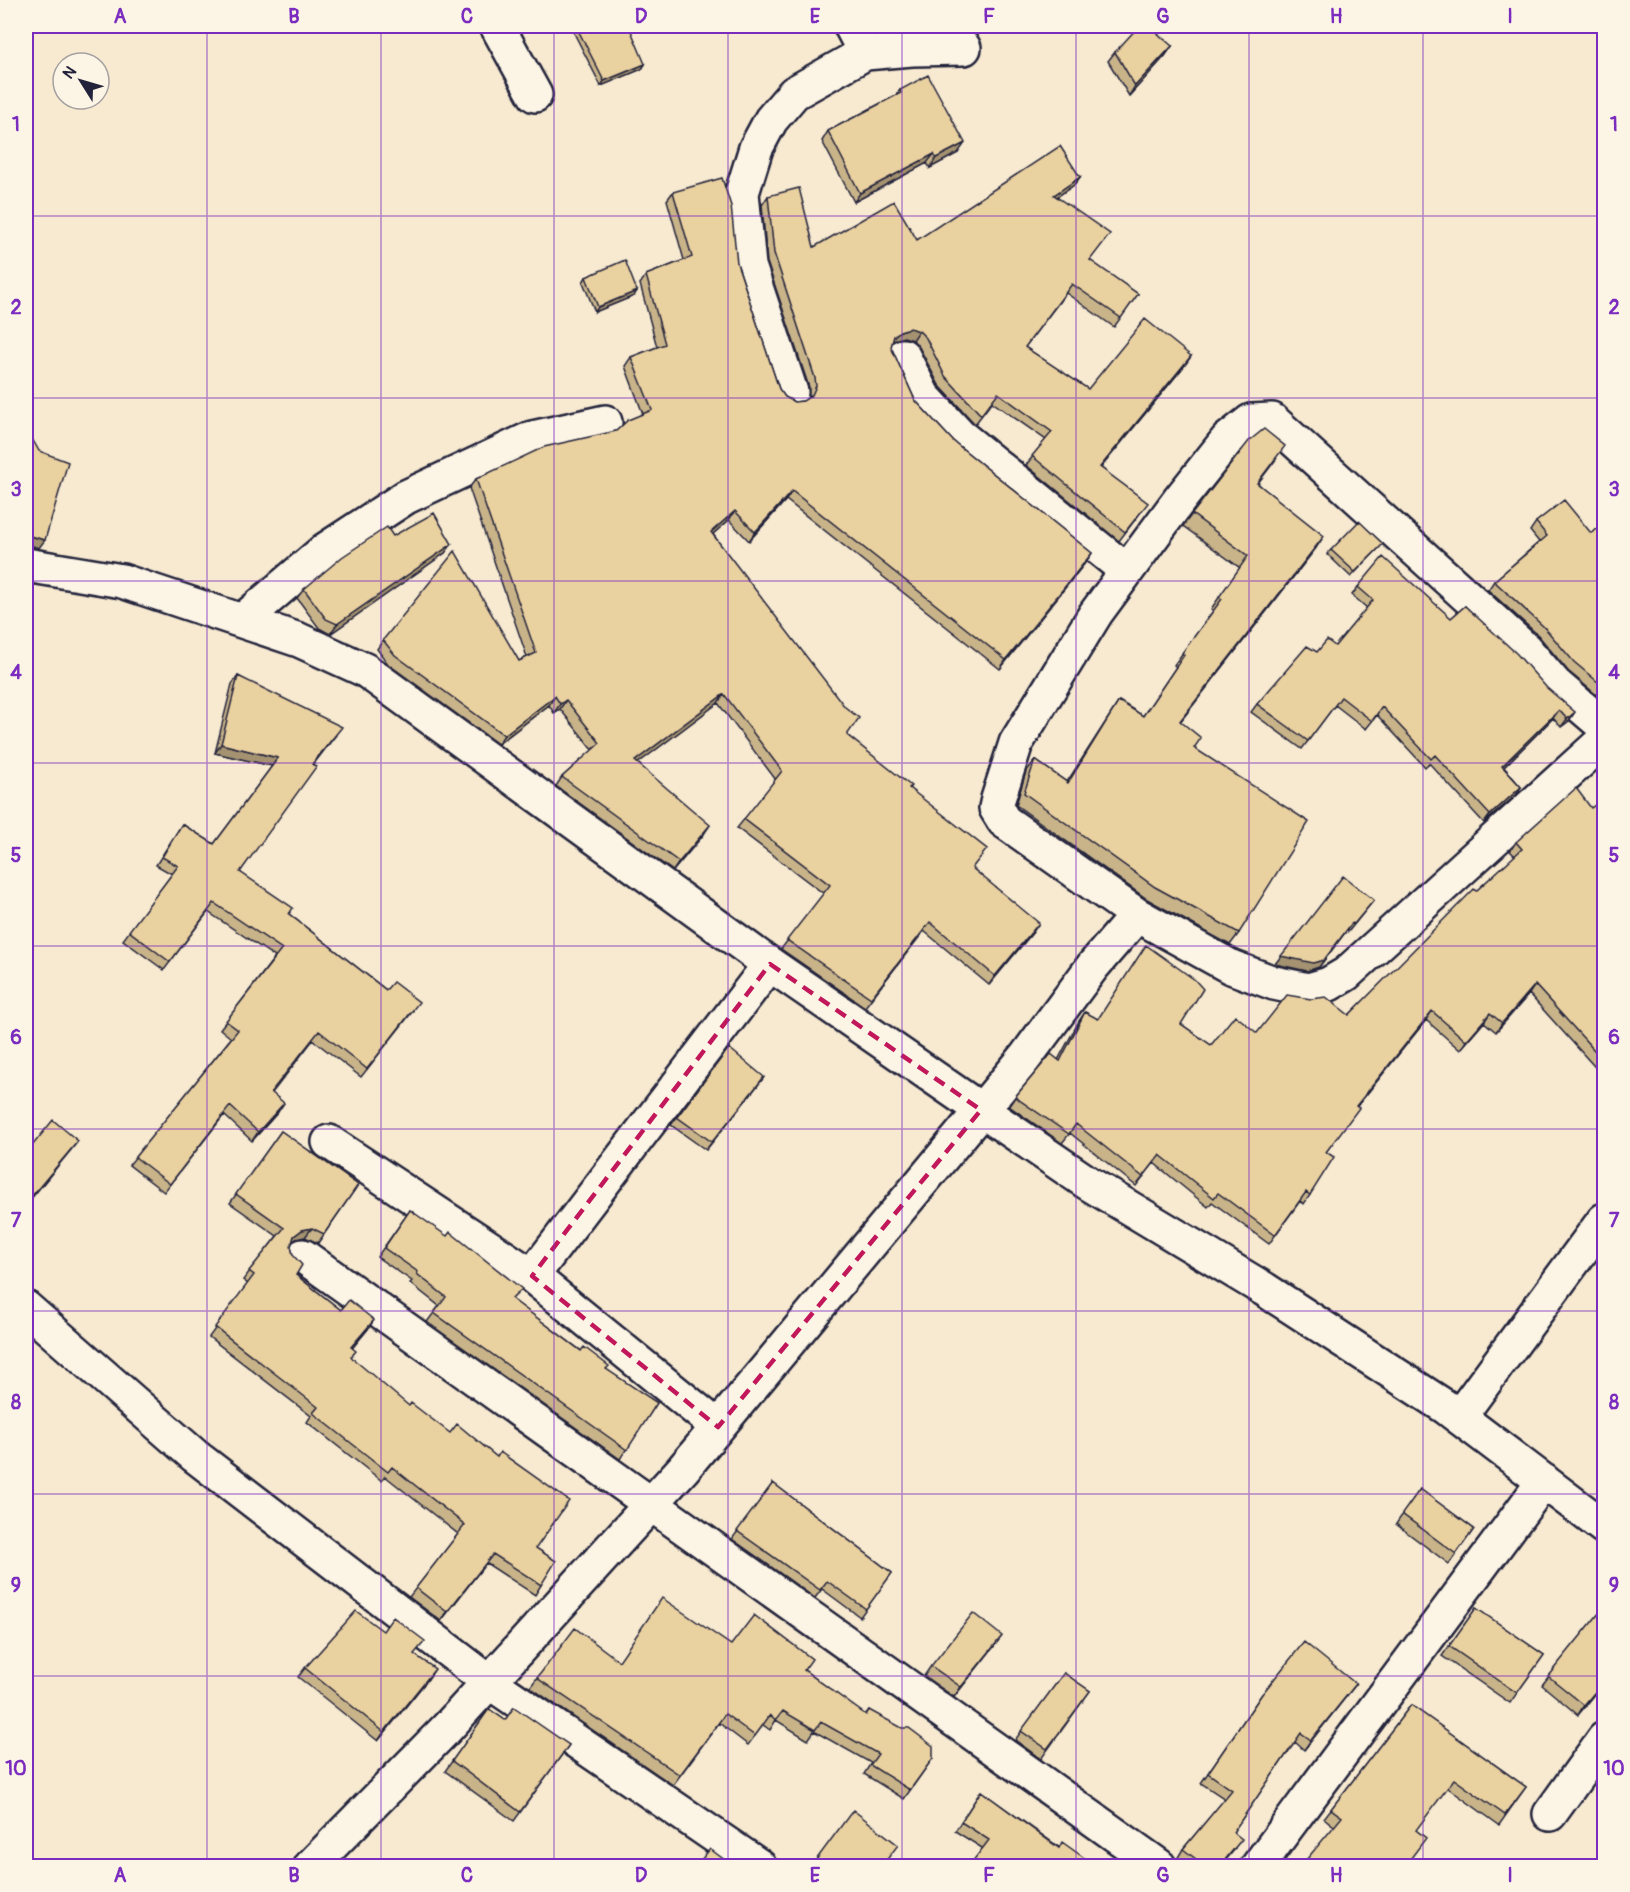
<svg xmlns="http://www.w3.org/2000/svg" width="1630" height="1892" font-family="Pangolin,sans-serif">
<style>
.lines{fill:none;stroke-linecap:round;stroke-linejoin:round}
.street-casing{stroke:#22223b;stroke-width:38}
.street{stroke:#fcf5e5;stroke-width:33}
.wall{fill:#c9b48a;stroke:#22223b;stroke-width:1.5}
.shaded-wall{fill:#a49270;stroke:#22223b;stroke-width:1.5}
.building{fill:#ead1a0;stroke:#22223b;stroke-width:1.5}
.marked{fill:none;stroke:#c2185b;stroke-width:4.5;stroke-dasharray:12 8;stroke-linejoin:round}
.grid{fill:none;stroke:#7b2cbf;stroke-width:1.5;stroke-opacity:0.55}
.neatline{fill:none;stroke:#7b2cbf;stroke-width:2}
.grid-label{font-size:20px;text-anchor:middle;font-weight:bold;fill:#7b2cbf}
</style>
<rect width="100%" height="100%" fill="#f7ead0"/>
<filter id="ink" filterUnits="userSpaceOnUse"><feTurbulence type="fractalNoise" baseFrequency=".0167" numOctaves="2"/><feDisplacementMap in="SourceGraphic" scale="12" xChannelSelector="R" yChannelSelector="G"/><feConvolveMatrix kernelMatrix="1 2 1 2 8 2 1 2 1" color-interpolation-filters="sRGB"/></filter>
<g filter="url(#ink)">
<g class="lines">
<defs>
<path id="street" d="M497,26L535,95
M851,26L865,53
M903,356L923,396L959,435L1127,571
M791,392L749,266L742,193L756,148L771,120L794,93L865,53L912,49L964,48
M26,565L122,581L299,640L365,670L761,958L981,1110L1088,1183L1264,1289L1447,1408L1604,1527
M242,621L325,550L406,497L532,438L605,422
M1137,915L1004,821L996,808L998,799L1016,743L1096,613L1180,499L1227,440L1251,421L1272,420L1525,649L1555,684L1604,726
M329,1142L532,1276L718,1427
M303,1256L1159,1866
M532,1276L770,964
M26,1308L195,1456L488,1681L759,1866
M1459,1417L1604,1220
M1550,1814L1604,1739
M311,1866L447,1728L683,1469L1024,1059L1093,966L1137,915L1231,967L1274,983L1308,990L1329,984L1346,974L1604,740
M1258,1866L1544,1481"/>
</defs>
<use href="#street" class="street-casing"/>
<use href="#street" class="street"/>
</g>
<path class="wall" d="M577,28L645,64L642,69L601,86L574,33Z
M1172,46L1165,56L1129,96L1108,61L1115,52Z
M900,90L958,153L930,168L927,163L854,202L822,141L828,131L896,95Z
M1080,177L1074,185L1057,197L1090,261L1138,294L1114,327L1066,293L1025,347L1088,389L1191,356L1185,365L1101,467L1141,512L1119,541L1026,465L1046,440L992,402L975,424L939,385L919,347L913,340L904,337L894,340L892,341L891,347L915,400L953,441L1092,553L1000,669L786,500L749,541L729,520L713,534L847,735L909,788L973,868L1033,932L989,985L924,931L865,1007L781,949L824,894L737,828L776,780L718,703L638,763L704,834L673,871L556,786L562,777L593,750L560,709L554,713L549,705L498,744L388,664L377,649L383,640L519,661L527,657L469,488L476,479L616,431L643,414L625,366L631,357L657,347L640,284L646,275L684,260L667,200L673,192L737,263L779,389L785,397L794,402L803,401L809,397V387L767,262L762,205L768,196L814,247L917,240Z
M586,277L634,296L595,312L583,282Z
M1277,458L1258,483L1316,548L1180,722L1194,748L1239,933L1230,945L1147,899L1016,805L1026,772L1035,760L1067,782L1119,701L1143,716L1176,667L1174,665L1213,611L1211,609L1240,568L1183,526L1192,514Z
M1536,522L1591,533L1605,524V693L1599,697L1568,671L1538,635L1488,590L1494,581L1539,542L1530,531Z
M393,536L445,553L330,634L319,628L297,598L304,589Z
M1379,548L1351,577L1327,554L1331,550Z
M1358,587L1451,618L1465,606L1569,721L1561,727L1553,718L1504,767L1521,787L1516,795L1484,823L1429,763L1425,767L1377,715L1366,729L1335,705L1302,749L1251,712L1257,704L1317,652L1335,646L1367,608L1352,595Z
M238,676L336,735L313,765L240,872L289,914L413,1011L361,1077L313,1040L272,1093L278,1112L252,1141L224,1115L164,1192L129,1165L231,1038L220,1029L275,957L208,912L164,970L123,940L172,874L156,865L182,824L214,844L272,766L215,753L232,684Z
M1605,798V1075L1603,1076L1529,994L1496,1032L1484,1022L1460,1050L1426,1020L1357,1106L1326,1152L1310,1195L1304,1204L1300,1201L1269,1244L1212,1202L1208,1207L1154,1163L1136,1186L1070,1133L1062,1143L1009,1106L1015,1097L1058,1060L1079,1021L1085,1012L1097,1019L1181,1024L1211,1045L1257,1033L1349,1015L1476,891L1515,856L1510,851L1516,842L1591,808Z
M1374,900L1348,932L1347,930L1319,967L1307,971L1275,964Z
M764,1077L706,1150L671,1125L677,1117Z
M281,1131L358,1185L318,1243L305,1237L296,1239L292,1242L291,1246L296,1275L341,1310L368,1329L352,1348L351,1357L536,1548L541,1585L535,1595L486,1563L441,1621L409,1597L458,1534L385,1476L382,1481L307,1422L311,1416L209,1337L248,1284L243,1280L277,1236L230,1203Z
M410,1210L513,1300L606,1369L657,1403L620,1459L427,1322L439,1306L410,1283L412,1281L377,1257Z
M773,1483L892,1573L860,1617L822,1589L815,1598L732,1539Z
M1420,1489L1474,1529L1449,1564L1396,1524Z
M1605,1606V1682L1578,1715L1542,1685Z
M1476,1608L1544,1655L1510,1703L1442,1656Z
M731,1645L804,1670L865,1715L869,1710L933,1758L904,1799L864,1774L871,1763L814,1731L808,1740L776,1720L770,1730L763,1725L748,1745L719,1723L673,1785L530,1687L537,1678L619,1661Z
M995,1645L954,1697L924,1676L931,1666Z
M415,1655L428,1679L378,1741L298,1677L305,1668Z
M1064,1673L1090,1691L1041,1759L1015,1740Z
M1356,1684L1304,1750L1295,1742L1233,1832L1235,1849L1221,1866H1186L1177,1859L1183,1849L1225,1799L1201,1783L1262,1694Z
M1411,1705L1526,1787L1499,1825L1448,1788L1334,1826L1324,1818Z
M489,1709L505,1720L569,1745L514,1821L445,1771Z
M981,1791L1059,1847L1090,1862L982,1848L955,1831Z"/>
<path class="shaded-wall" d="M1172,46L1165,56L1129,96L1135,86Z
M645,64L642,69L601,86L604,81Z
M965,143L958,153L930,168L936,158Z
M934,154L927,163L854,202L860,193Z
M1080,177L1074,185L1048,203L1054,195Z
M637,291L634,296L595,312L598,307Z
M910,328L919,331L913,340L904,337L894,340L888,345L894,336L900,331Z
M1191,356L1185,365L1094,476L1100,467Z
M792,491L786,500L749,541L755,532Z
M735,511L729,520L705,541L711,532Z
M26,535L45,540L39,548L26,544Z
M1324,536L1316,548L1171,733L1180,721Z
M452,544L445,553L330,634L337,624Z
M1092,553L1086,562L1000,669L1006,660Z
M724,694L718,703L629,770L635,761Z
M555,696L549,705L498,744L504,735Z
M566,700L560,709L554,713L560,704Z
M1559,710L1553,718L1497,774L1502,766Z
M1575,712L1569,721L1561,727L1567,719Z
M221,744L278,758L272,766L215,753Z
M1521,787L1516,795L1484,823L1490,815Z
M710,825L704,834L673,871L679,862Z
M1039,923L1033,932L989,985L995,976Z
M1352,923L1319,967L1307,971L1275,964L1281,956Z
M1535,985L1529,994L1496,1032L1502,1023Z
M1432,1011L1426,1020L1350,1115L1356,1106Z
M1490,1013L1484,1022L1460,1050L1466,1041Z
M764,1077L758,1085L706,1150L712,1142Z
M284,1103L278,1112L252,1141L258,1132Z
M78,1141L71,1150L26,1205V1203Z
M312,1228L305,1237L296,1239L287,1246L294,1236L302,1230Z
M374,1320L368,1329L345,1357L351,1347Z
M493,1554L486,1563L441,1621L447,1612Z
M1002,1636L995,1645L954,1697L961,1687Z
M435,1669L428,1679L378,1741L384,1732Z
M1605,1680V1682L1578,1715L1584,1705Z
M1356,1684L1349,1693L1304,1750L1311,1740Z"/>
<path class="building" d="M582,26H629L645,64L604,81L577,28Z
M1139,26H1149L1172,46L1135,86L1115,52Z
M928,75L965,143L936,158L934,154L860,193L828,131L901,93L900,90Z
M1060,146L1080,177L1054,195L1110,234L1090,260L1138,294L1121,318L1072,284L1025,347L1088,389L1145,319L1191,356L1100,467L1148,503L1125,532L1032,456L1052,432L998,393L981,415L945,376L926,338L919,331L910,328L900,331L894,336L891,347L915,400L953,441L1092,553L1006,660L792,491L755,532L735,511L711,532L845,707L859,718L847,735L911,786L909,788L987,849L972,868L1039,923L995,976L930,922L871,998L787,940L830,885L744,819L782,771L724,694L635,761L710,825L679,862L562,777L600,743L566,700L560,704L555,696L504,735L395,655L383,640L455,551L519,661L536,653L476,479L544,447L616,431L628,420L652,410L631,357L665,344L646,275L692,257L673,192L722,178L731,206L737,263L779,389L785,397L794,402L803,401L812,395L816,386L815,378L774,253L768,196L799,188L814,247L894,201L917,240Z
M625,260L637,291L598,307L586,277Z
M26,428L39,451L68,462L45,540L26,535Z
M1264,429L1285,446L1257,483L1324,536L1180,721L1201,738L1194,748L1309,822L1239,933L1155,887L1024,793L1035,760L1068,783L1119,701L1143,716L1184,655L1182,653L1222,599L1219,597L1248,556L1192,514L1249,441Z
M1564,500L1591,533L1605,524V688L1574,662L1544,627L1494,581L1547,536L1536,522Z
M434,513L452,544L337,624L326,619L304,589L342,557L387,527L393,536Z
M1359,521L1383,544L1355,572L1331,550Z
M1383,557L1451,618L1465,606L1517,654L1547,688L1575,712L1567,719L1559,710L1502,766L1521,787L1490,815L1435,755L1431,759L1382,707L1372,721L1341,697L1308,741L1257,704L1307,646L1317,652L1327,640L1335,646L1373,600L1358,587Z
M238,676L342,727L312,764L316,767L240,872L293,908L289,914L386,990L393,982L419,1002L367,1069L319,1031L271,1092L284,1103L258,1132L230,1106L170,1184L135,1157L238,1030L226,1021L282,949L214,903L170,962L129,931L178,866L162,857L182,824L214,844L278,758L221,744Z
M1576,788L1591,808L1605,798V1062L1535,985L1502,1023L1490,1013L1466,1041L1432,1011L1356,1106L1359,1108L1326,1152L1334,1157L1310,1195L1306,1192L1275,1235L1218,1193L1214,1198L1160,1155L1143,1177L1076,1124L1069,1134L1015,1097L1051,1054L1060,1061L1085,1012L1098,1019L1146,945L1195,980L1203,989L1181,1024L1211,1045L1235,1015L1257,1033L1287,995L1311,999L1326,997L1349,1015L1474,889L1476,891L1522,849L1516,842Z
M1343,876L1374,900L1354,924L1352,923L1324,960L1313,963L1281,956Z
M729,1048L764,1077L712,1142L677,1117Z
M53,1120L78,1141L26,1203V1146L28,1151Z
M281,1131L358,1185L324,1234L312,1228L302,1230L294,1236L291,1246L293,1255L302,1265L296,1275L341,1310L349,1300L374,1320L351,1347L356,1351L351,1357L409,1406L411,1403L450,1433L457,1424L497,1457L500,1452L569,1501L536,1548L556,1561L541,1585L493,1554L447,1612L416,1588L465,1525L392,1467L388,1472L313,1413L318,1407L215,1327L254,1275L249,1271L284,1228L236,1194Z
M410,1210L447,1236L450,1232L522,1289L512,1299L581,1351L584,1347L609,1366L606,1369L657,1403L627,1450L434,1313L446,1297L417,1274L418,1272L384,1248Z
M773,1483L892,1573L866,1609L827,1581L820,1590L737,1531Z
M1420,1489L1474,1529L1456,1554L1402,1514Z
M662,1598L731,1645L754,1615L812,1659L804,1670L866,1715L869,1710L902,1728H909L933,1746V1758L910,1790L870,1765L878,1754L821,1722L815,1730L783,1711L776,1720L770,1715L755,1736L725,1714L680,1775L537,1678L575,1628L619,1661Z
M1605,1606V1680L1584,1705L1548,1676Z
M1476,1608L1544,1655L1517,1693L1449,1646Z
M356,1611L383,1631L393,1617L425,1641L414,1654L435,1669L384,1732L305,1668Z
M973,1613L1002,1636L961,1687L931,1666Z
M1304,1642L1356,1684L1311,1740L1301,1733L1233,1832L1242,1839L1220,1866H1205L1183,1849L1232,1790L1208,1773L1262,1694Z
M1064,1673L1090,1691L1047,1749L1021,1731Z
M1411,1705L1526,1787L1505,1815L1454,1779L1416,1830L1426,1838L1405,1866H1301L1342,1817L1331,1809Z
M514,1707L569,1745L520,1812L452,1761L489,1709L505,1720Z
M981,1791L1059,1848L1062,1842L1090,1862L1088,1866H969L989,1840L961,1822Z
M853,1810L898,1845L882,1866H816L813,1864Z
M710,1849L733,1866H696Z"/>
</g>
<path class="marked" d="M770,964L981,1110L718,1427L532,1276Z"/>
<path class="grid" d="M207,26V1866M381,26V1866M554,26V1866M728,26V1866M902,26V1866M1076,26V1866M1249,26V1866M1423,26V1866M26,216H1604M26,398H1604M26,581H1604M26,763H1604M26,946H1604M26,1129H1604M26,1311H1604M26,1494H1604M26,1676H1604"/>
<rect width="1630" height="1892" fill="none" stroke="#fcf5e5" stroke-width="66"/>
<g transform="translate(81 81) rotate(307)"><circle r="28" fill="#fcf5e5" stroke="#a5a1a1" stroke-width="1.5"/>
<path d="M0-4.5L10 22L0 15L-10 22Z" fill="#22223b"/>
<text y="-9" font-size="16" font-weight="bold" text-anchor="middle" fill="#22223b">N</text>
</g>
<rect x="33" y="33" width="1564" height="1826" class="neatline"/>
<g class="grid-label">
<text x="120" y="23">A</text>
<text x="294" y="23">B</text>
<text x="467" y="23">C</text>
<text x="641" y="23">D</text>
<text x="815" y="23">E</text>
<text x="989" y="23">F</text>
<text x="1163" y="23">G</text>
<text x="1336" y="23">H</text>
<text x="1510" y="23">I</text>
<text x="16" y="131">1</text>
<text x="1614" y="131">1</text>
<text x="16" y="314">2</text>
<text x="1614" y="314">2</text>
<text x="16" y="496">3</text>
<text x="1614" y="496">3</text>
<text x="16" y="679">4</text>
<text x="1614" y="679">4</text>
<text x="16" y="862">5</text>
<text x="1614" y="862">5</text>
<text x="16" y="1044">6</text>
<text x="1614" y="1044">6</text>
<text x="16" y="1227">7</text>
<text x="1614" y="1227">7</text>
<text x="16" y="1409">8</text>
<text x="1614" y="1409">8</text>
<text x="16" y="1592">9</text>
<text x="1614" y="1592">9</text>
<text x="16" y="1775">10</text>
<text x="1614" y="1775">10</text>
<text x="120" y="1882">A</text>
<text x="294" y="1882">B</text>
<text x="467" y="1882">C</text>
<text x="641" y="1882">D</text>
<text x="815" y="1882">E</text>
<text x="989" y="1882">F</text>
<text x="1163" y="1882">G</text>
<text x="1336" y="1882">H</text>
<text x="1510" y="1882">I</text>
</g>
</svg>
